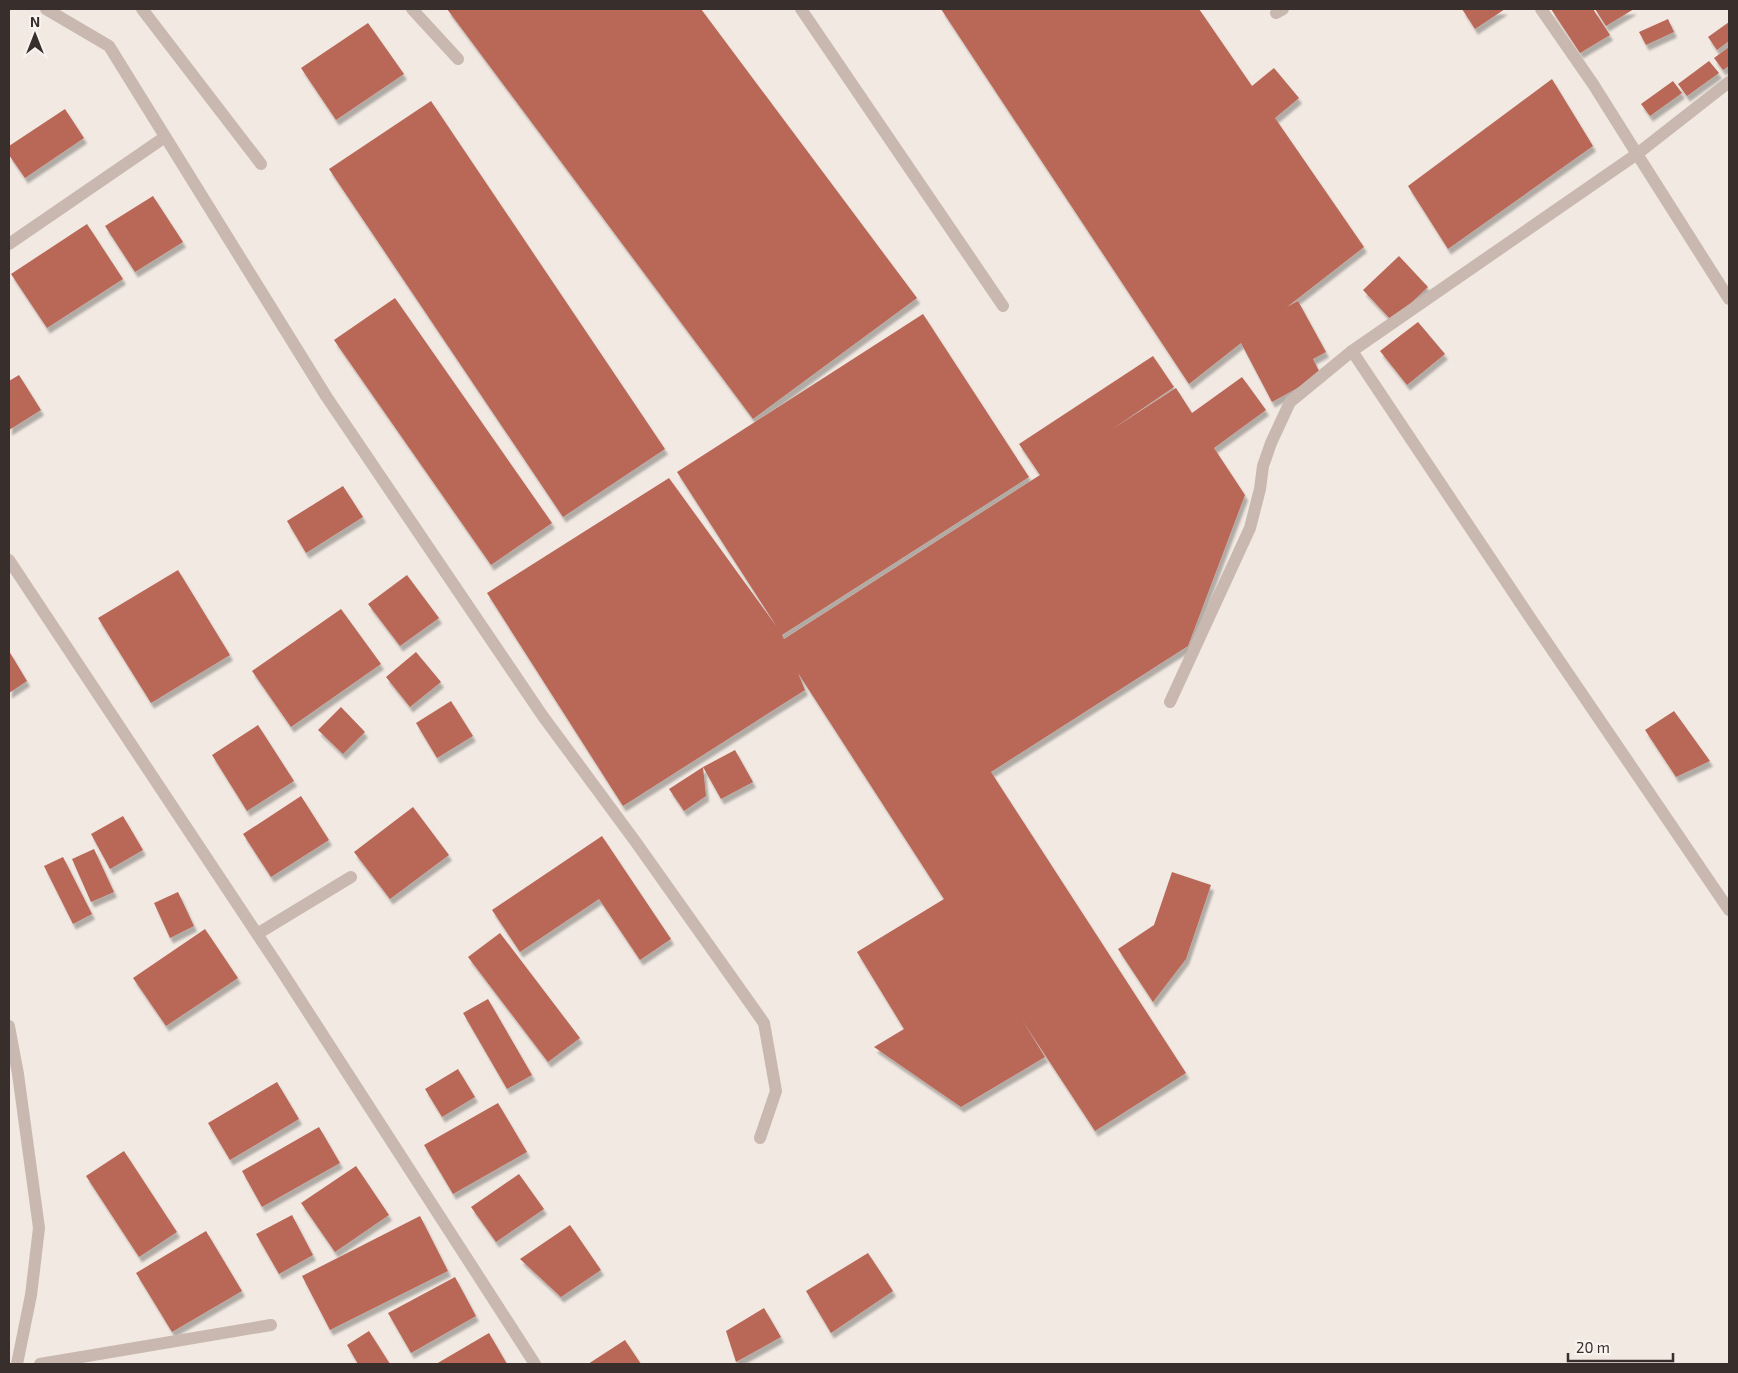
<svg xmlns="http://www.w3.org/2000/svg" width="1738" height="1373" font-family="'Exo 2',sans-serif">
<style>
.building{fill:#b96758;filter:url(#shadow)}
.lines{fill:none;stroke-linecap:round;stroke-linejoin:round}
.service{stroke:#c9b8af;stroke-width:12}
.minor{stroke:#c9b8af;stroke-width:12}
</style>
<defs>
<filter id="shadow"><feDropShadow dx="3" dy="5.5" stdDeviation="1" flood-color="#0004"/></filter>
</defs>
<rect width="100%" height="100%" fill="#f1e9e2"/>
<path class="building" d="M447,9H701L917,298L753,419Z
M941,9H1199L1252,86L1274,68L1299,98L1275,118L1364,247L1287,307L1298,301L1326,352L1313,359L1321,375L1272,402L1241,343L1189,384Z
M1462,9H1505L1475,29Z
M1551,9H1593L1610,35L1580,53Z
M1595,9H1634L1606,26Z
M1668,19L1674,32L1646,45L1639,32Z
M1729,22V41L1717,50L1708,37Z
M368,23L404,74L336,120L301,68Z
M1729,47V66L1723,70L1714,58Z
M1709,61L1719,73L1687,96L1678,84Z
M1552,79L1593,146L1448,249L1408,186Z
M1673,81L1682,93L1650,116L1641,104Z
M431,101L665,449L563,517L329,169Z
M65,109L84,138L25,178L9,155V146Z
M153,196L183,242L135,272L105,226Z
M87,224L123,279L47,328L11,274Z
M1399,256L1428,287L1392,321L1363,290Z
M395,298L552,523L491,565L334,340Z
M923,314L1029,477L782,635L784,639L1040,475L1019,444L1153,356L1174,387L1111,430L1176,388L1192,413L1242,377L1266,410L1214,448L1245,495L1188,646L991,772L1186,1073L1095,1131L1022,1020L1045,1057L961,1107L874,1047L904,1029L857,952L944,899L798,673L805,690L623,806L487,593L669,478L777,627L677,472Z
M1418,322L1445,354L1407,385L1380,351Z
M19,375L41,410L9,430V381Z
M343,486L363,517L306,553L287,521Z
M178,570L230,655L151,703L98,618Z
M407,575L439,618L400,646L368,604Z
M341,609L381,664L291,727L252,671Z
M9,651L27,681L9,693Z
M416,652L441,682L410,707L386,677Z
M451,701L473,736L437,758L416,723Z
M341,707L365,732L343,754L318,730Z
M1674,711L1710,761L1676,777L1645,730Z
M258,725L294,781L247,811L212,755Z
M735,750L753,782L721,799L703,767Z
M703,767L706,796L684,811L669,789Z
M301,796L329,840L271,877L243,834Z
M413,807L449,855L390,899L354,852Z
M123,816L143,850L110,869L91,834Z
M602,836L671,939L640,960L599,899L520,952L492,910Z
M94,849L114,892L91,902L72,859Z
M63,857L92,914L73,924L44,866Z
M1172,872L1211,885L1186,959L1153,1002L1118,949L1154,925Z
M178,892L194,926L170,938L154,903Z
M205,929L238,978L166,1026L133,978Z
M500,933L580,1038L548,1062L468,957Z
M488,999L532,1075L507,1089L463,1013Z
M458,1069L475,1097L442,1117L425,1089Z
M277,1082L299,1119L230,1160L208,1123Z
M498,1103L527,1152L453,1194L424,1145Z
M319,1127L340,1163L262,1207L242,1171Z
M124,1151L177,1232L139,1257L86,1176Z
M356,1166L389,1215L335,1252L301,1203Z
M519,1174L544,1209L496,1242L471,1207Z
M292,1215L313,1255L279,1274L256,1234Z
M420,1216L448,1271L330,1330L302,1276Z
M570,1225L601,1270L561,1297L520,1259Z
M206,1231L242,1291L172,1332L136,1273Z
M868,1253L893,1291L831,1333L806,1291Z
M455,1277L476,1316L411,1353L388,1313Z
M764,1308L781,1337L736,1362L726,1331Z
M369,1331L390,1364H358L347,1345Z
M489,1333L507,1364H436Z
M625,1340L641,1364H588Z"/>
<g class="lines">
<path class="service" d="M142,9L261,164
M412,9L458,59
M801,9L1003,306
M1276,13L1283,9
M1637,154L1729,299
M1170,702L1250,528L1260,489L1263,466L1271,443L1290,402L1352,351L1529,616L1729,910
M9,1026L18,1074L39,1228L31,1295L17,1364
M40,1364L271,1325"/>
<path class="minor" d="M46,9L109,46L326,396L542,715L635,841L764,1023L776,1091L760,1138
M1541,9L1593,84L1637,154
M9,244L165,137
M1352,351L1637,154L1729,82
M9,560L279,967L535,1364
M257,934L351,877"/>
</g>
<rect width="1738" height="1373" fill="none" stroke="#382f2c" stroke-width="20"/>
<g transform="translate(35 35)" stroke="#f9f3ef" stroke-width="4" paint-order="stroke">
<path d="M0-4L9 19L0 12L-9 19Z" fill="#382f2c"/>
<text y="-8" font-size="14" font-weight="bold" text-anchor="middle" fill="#382f2c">N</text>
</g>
<path d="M1568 1353v8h105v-8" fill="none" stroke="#382f2c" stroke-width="2.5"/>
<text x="1576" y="1353" font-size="15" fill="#382f2c" stroke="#f9f3ef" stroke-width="4" paint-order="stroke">20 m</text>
</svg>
